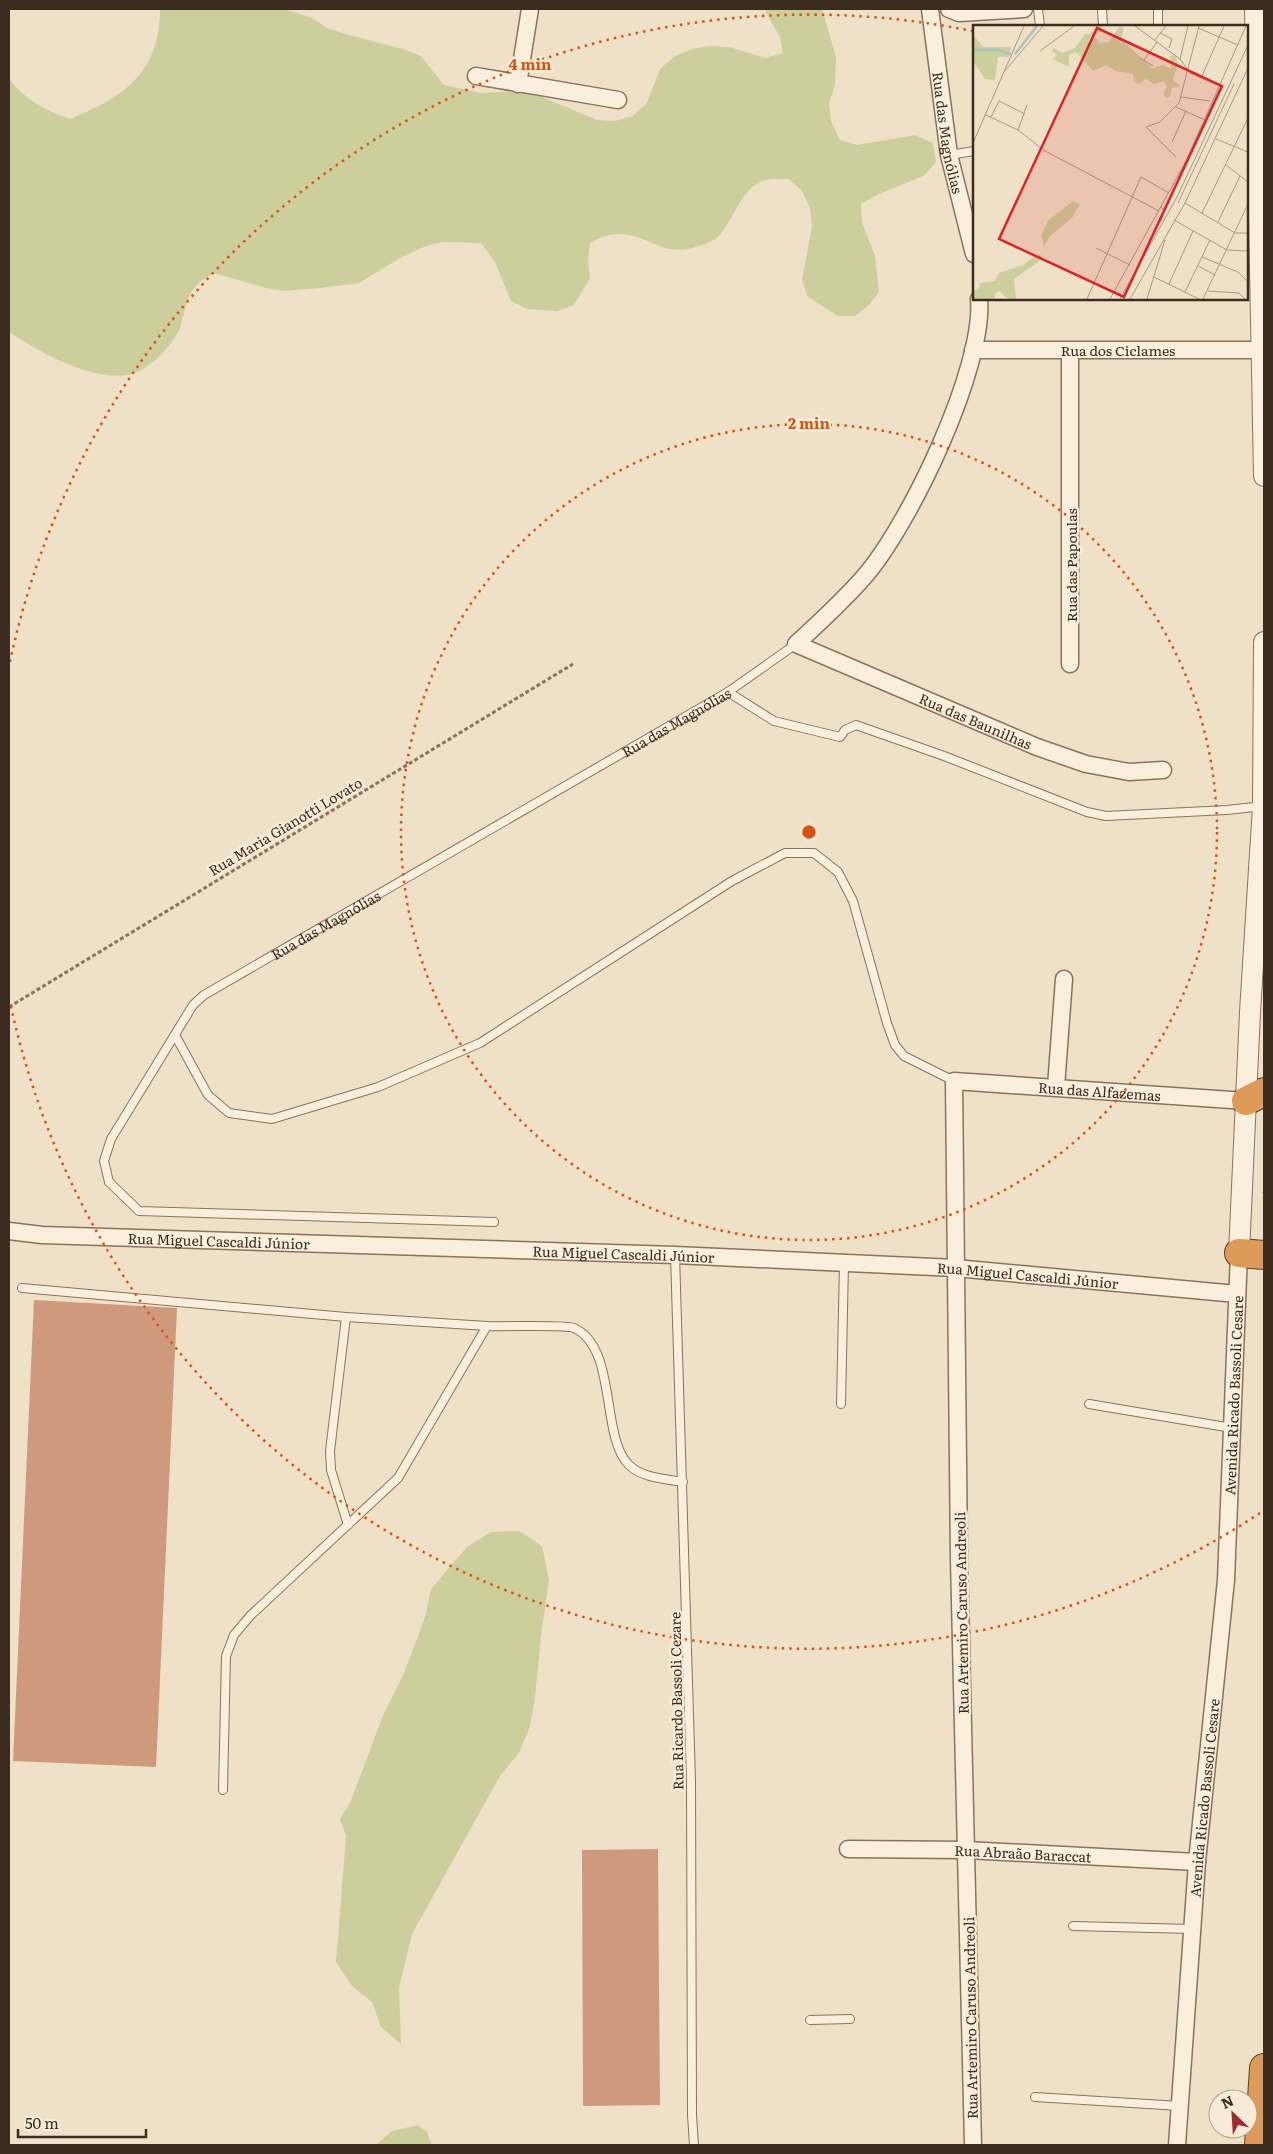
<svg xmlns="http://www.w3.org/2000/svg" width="1273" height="2154" font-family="Literata,serif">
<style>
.green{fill:#ccce9b}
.building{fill:#ce997d}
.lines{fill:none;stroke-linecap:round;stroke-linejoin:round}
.service-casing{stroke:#8c725c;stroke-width:10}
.minor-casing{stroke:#8c725c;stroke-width:19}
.tertiary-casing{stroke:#8c725c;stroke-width:22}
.motorway-casing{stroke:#5a4130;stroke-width:30}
.path{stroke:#8c725c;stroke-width:3;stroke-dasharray:4 2.5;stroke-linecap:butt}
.service{stroke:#faeedc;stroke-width:8}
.minor{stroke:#faeedc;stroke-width:16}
.tertiary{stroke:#faeedc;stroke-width:20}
.motorway{stroke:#de9a59;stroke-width:28}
.ring{fill:none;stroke:#d7540e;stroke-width:2.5;stroke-dasharray:2.5 5}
.labels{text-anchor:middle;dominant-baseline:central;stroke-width:5;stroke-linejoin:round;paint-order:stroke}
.street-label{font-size:14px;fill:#3c2c20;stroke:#f7ebd8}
.inset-river{fill:none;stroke:#a9c3ba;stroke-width:2.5}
.inset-road{fill:none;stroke:#a79985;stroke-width:1}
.view{fill:#d62828;fill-opacity:0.15;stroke:#d62828;stroke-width:2.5}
.inset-edge{fill:none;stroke:#3c2c20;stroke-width:2.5}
.centre{fill:#d7540e;stroke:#f7ebd8;stroke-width:2.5}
.ring-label{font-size:15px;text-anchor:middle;font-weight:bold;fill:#d7540e;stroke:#f7ebd8;stroke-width:5;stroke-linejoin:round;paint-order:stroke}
</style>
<rect width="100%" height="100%" fill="#efe1c8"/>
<path class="green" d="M160,9H286L312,18L327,28L345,34L403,49L421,56L444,85L482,93L522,91L542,97L597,120L615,121L633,116L647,103L660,69L675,56L692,49L711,46L729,47L766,58L783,53L780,37L764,9H822L836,57L835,85L829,103L831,121L840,140L857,145L915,135L933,143L936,162L925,175L877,195L861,204L862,222L875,256L879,292L869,305L855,316H838L808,297L802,280L812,226L810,208L802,191L789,179C782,179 773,178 766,180C740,187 735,220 717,238C712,242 699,246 692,248C653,259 636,216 590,243L588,261L590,278L574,305L557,311L527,309L511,301L495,262L481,243L443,242L426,246L400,258L359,283L320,288L284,291L266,288L214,273C192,285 189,293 183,317C181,322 181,328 178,332C168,350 148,372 126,375C88,380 40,352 9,332V79C24,99 46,111 70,119C124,97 160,73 160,9Z
M519,1531L542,1546L549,1580L541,1636L535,1698L530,1726L519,1753L500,1776L412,1934L399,1988L401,2044L381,2027L372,2002L351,1985L336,1962L346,1836L340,1819L350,1803L382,1718L405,1671L425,1617L431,1589L467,1547L491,1532Z
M418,2125L427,2132L432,2145H376L392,2131Z"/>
<path class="building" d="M34,1300L177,1308L156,1767L13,1761Z
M658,1849L660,2105L583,2106L582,1850Z"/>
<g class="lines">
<defs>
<g id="service">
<path d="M1038,9L1040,26"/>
<path d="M1102,9L1103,26"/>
<path d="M1158,9V26"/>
<path d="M949,155L974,151"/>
<path d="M728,692L774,721L840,737L845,730L856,725L944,756L1087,812L1106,816L1227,810L1263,806"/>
<path d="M175,1035L208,1095L229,1113L272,1119L378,1087L480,1043L732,881L785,853H814L838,872L853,901L887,1023L895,1045L904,1056L954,1081"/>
<path id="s1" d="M494,1222L139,1211L109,1182L104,1161L111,1139L193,1005L204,995L728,692L796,644"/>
<path d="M675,1255L691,1781L692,2115L694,2145"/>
<path d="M22,1288L346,1317L487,1326"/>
<path d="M346,1317L330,1451L331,1470L348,1525"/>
<path d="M841,1404L844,1264"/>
<path d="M1089,1404L1232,1428"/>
<path d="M223,1790L226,1656L234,1635L250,1616L398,1478L487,1326C502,1327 565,1324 574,1328C618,1348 600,1437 629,1465C642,1478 666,1479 683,1482"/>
<path d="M1073,1926L1192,1929"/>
<path d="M810,2020L850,2019"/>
<path d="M1035,2097L1180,2106"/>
</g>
<g id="minor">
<path id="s2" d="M930,9L949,155L974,254"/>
<path d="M949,9L959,13L1024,9"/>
<path d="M476,76L618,100"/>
<path d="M518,84L530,9"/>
<path id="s3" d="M979,299C985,367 909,526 864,577C843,601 819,623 796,644L1037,747L1086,764L1129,772L1163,770"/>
<path id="s4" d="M973,350H1263"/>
<path d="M1070,351V664"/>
<path d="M1056,1087L1064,979"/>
<path id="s5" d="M9,1231L42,1235L675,1255L955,1268L1237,1294"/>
<path id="s6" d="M848,1849L966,1850L1197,1862"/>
<path id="s7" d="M973,2145L959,1559L954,1081L1246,1101"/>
<path id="s8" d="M1177,2145L1197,1862L1226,1580L1239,1253"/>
</g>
<path id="tertiary" d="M1255,9L1264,476
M1239,1253L1250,1012L1263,806L1264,642"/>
<path id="motorway" d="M1246,1101L1264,1092
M1239,1253L1264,1255
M1259,2145L1264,2068"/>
</defs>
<use href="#service" class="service-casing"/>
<use href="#minor" class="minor-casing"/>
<use href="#tertiary" class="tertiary-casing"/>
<use href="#motorway" class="motorway-casing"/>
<path class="path" d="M9,1007L573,664
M1264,1192V1193"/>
<use href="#service" class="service"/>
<use href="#minor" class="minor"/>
<use href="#tertiary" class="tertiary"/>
<use href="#motorway" class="motorway"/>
</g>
<g class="ring">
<circle cx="809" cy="832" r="408"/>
<path d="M1260 1513A817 817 0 0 1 10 1002M10 662A817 817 0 0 1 972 31"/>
</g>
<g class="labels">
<g class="street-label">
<text stroke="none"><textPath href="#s2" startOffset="125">Rua das Magnólias</textPath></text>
<text stroke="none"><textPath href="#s4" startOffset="145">Rua dos Ciclames</textPath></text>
<text transform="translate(1071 565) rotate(-90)">Rua das Papoulas</text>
<text stroke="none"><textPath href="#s1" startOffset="1159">Rua das Magnólias</textPath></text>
<text stroke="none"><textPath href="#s3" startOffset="596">Rua das Baunilhas</textPath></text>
<text transform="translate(285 826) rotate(-31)">Rua Maria Gianotti Lovato</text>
<text stroke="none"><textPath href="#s1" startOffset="754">Rua das Magnólias</textPath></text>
<text stroke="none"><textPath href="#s7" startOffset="1210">Rua das Alfazemas</textPath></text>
<text stroke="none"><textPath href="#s5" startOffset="210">Rua Miguel Cascaldi Júnior</textPath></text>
<text stroke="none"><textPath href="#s5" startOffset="615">Rua Miguel Cascaldi Júnior</textPath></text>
<text stroke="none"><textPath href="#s5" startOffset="1020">Rua Miguel Cascaldi Júnior</textPath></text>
<text stroke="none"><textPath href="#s8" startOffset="752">Avenida Ricado Bassoli Cesare</textPath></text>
<text transform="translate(961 1613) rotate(-91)">Rua Artemiro Caruso Andreoli</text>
<text transform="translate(676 1701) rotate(-91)">Rua Ricardo Bassoli Cezare</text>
<text stroke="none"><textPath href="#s8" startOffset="348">Avenida Ricado Bassoli Cesare</textPath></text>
<text stroke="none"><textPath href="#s6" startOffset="175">Rua Abraão Baraccat</textPath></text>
<text transform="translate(970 2018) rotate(-91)">Rua Artemiro Caruso Andreoli</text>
</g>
</g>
<g transform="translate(973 25)">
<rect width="275" height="275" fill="#efe1c8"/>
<path d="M126,1H129L122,11L126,18L136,17L146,2L151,3L148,14L179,43L190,40L198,44L197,31L202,30L205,39L200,55L208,62L199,63L197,72L193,73L190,69L194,61L191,56L181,59L173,54L165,59L161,56L160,49L143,46L133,40L120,46L103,27L96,30V42L80,34L84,30L79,26L81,23L89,28L102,23L112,9H117ZM1,11L10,22H38L36,32H25L22,55L12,54L0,36ZM100,176L107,179L99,193L77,211L71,221L68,210L75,196ZM63,230H68V235L41,254L43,274H35L26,266L22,269V274H0V266L6,264L7,258L22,256L26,248L50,240Z" fill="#ccce9b"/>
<path class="inset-river" d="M0,25H25L38,29M42,29L64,1"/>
<path class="inset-road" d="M162,1L207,34L217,48L247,61M225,3L265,20M187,8L199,14L196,23M182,15L193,1M67,26L101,1M167,33L180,41M207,34L215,1M171,35L184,17M31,47L70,1M228,53L251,1M208,72L237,76M203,82L232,95M13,90L45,105L72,126L186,186M18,92L26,76L52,89M45,105L54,80M243,114L275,127M199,117L213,86M0,118L51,1M203,132L173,102L187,97L206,78L226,1M253,140L275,157M205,178L261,59M212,178L262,208H275M188,182L191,185L188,197M229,188L275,93M201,195L254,225L275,226M245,197L267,151M123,223L157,240M229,232L265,247L275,257M225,241L242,250M181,252L226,274M196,259L220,206M235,266L266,268L272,274M212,267L237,215M114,274L168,152L196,168M137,274L213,136L273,1M147,274L204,172L275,20M157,274L212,178L275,43M174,274L192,215M230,274L275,179"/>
<path class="view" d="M124,3L249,61L151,272L26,214Z"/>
<rect width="275" height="275" class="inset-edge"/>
</g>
<circle cx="809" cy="832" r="8" class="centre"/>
<g class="ring-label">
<text x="530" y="70">4 min</text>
<text x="809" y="429">2 min</text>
</g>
<rect width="1273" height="2154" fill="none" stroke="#3c2c20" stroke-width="20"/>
<g transform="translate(1233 2114) rotate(335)"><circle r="24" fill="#f7ebd8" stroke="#ac9f8e"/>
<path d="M0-4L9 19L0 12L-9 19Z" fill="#9c2b34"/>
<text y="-8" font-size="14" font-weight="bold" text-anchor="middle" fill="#3c2c20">N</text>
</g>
<path d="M18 2129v8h128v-8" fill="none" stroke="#3c2c20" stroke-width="2.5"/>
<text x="25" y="2129" font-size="15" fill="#3c2c20" stroke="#f7ebd8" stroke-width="4" paint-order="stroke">50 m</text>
</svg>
